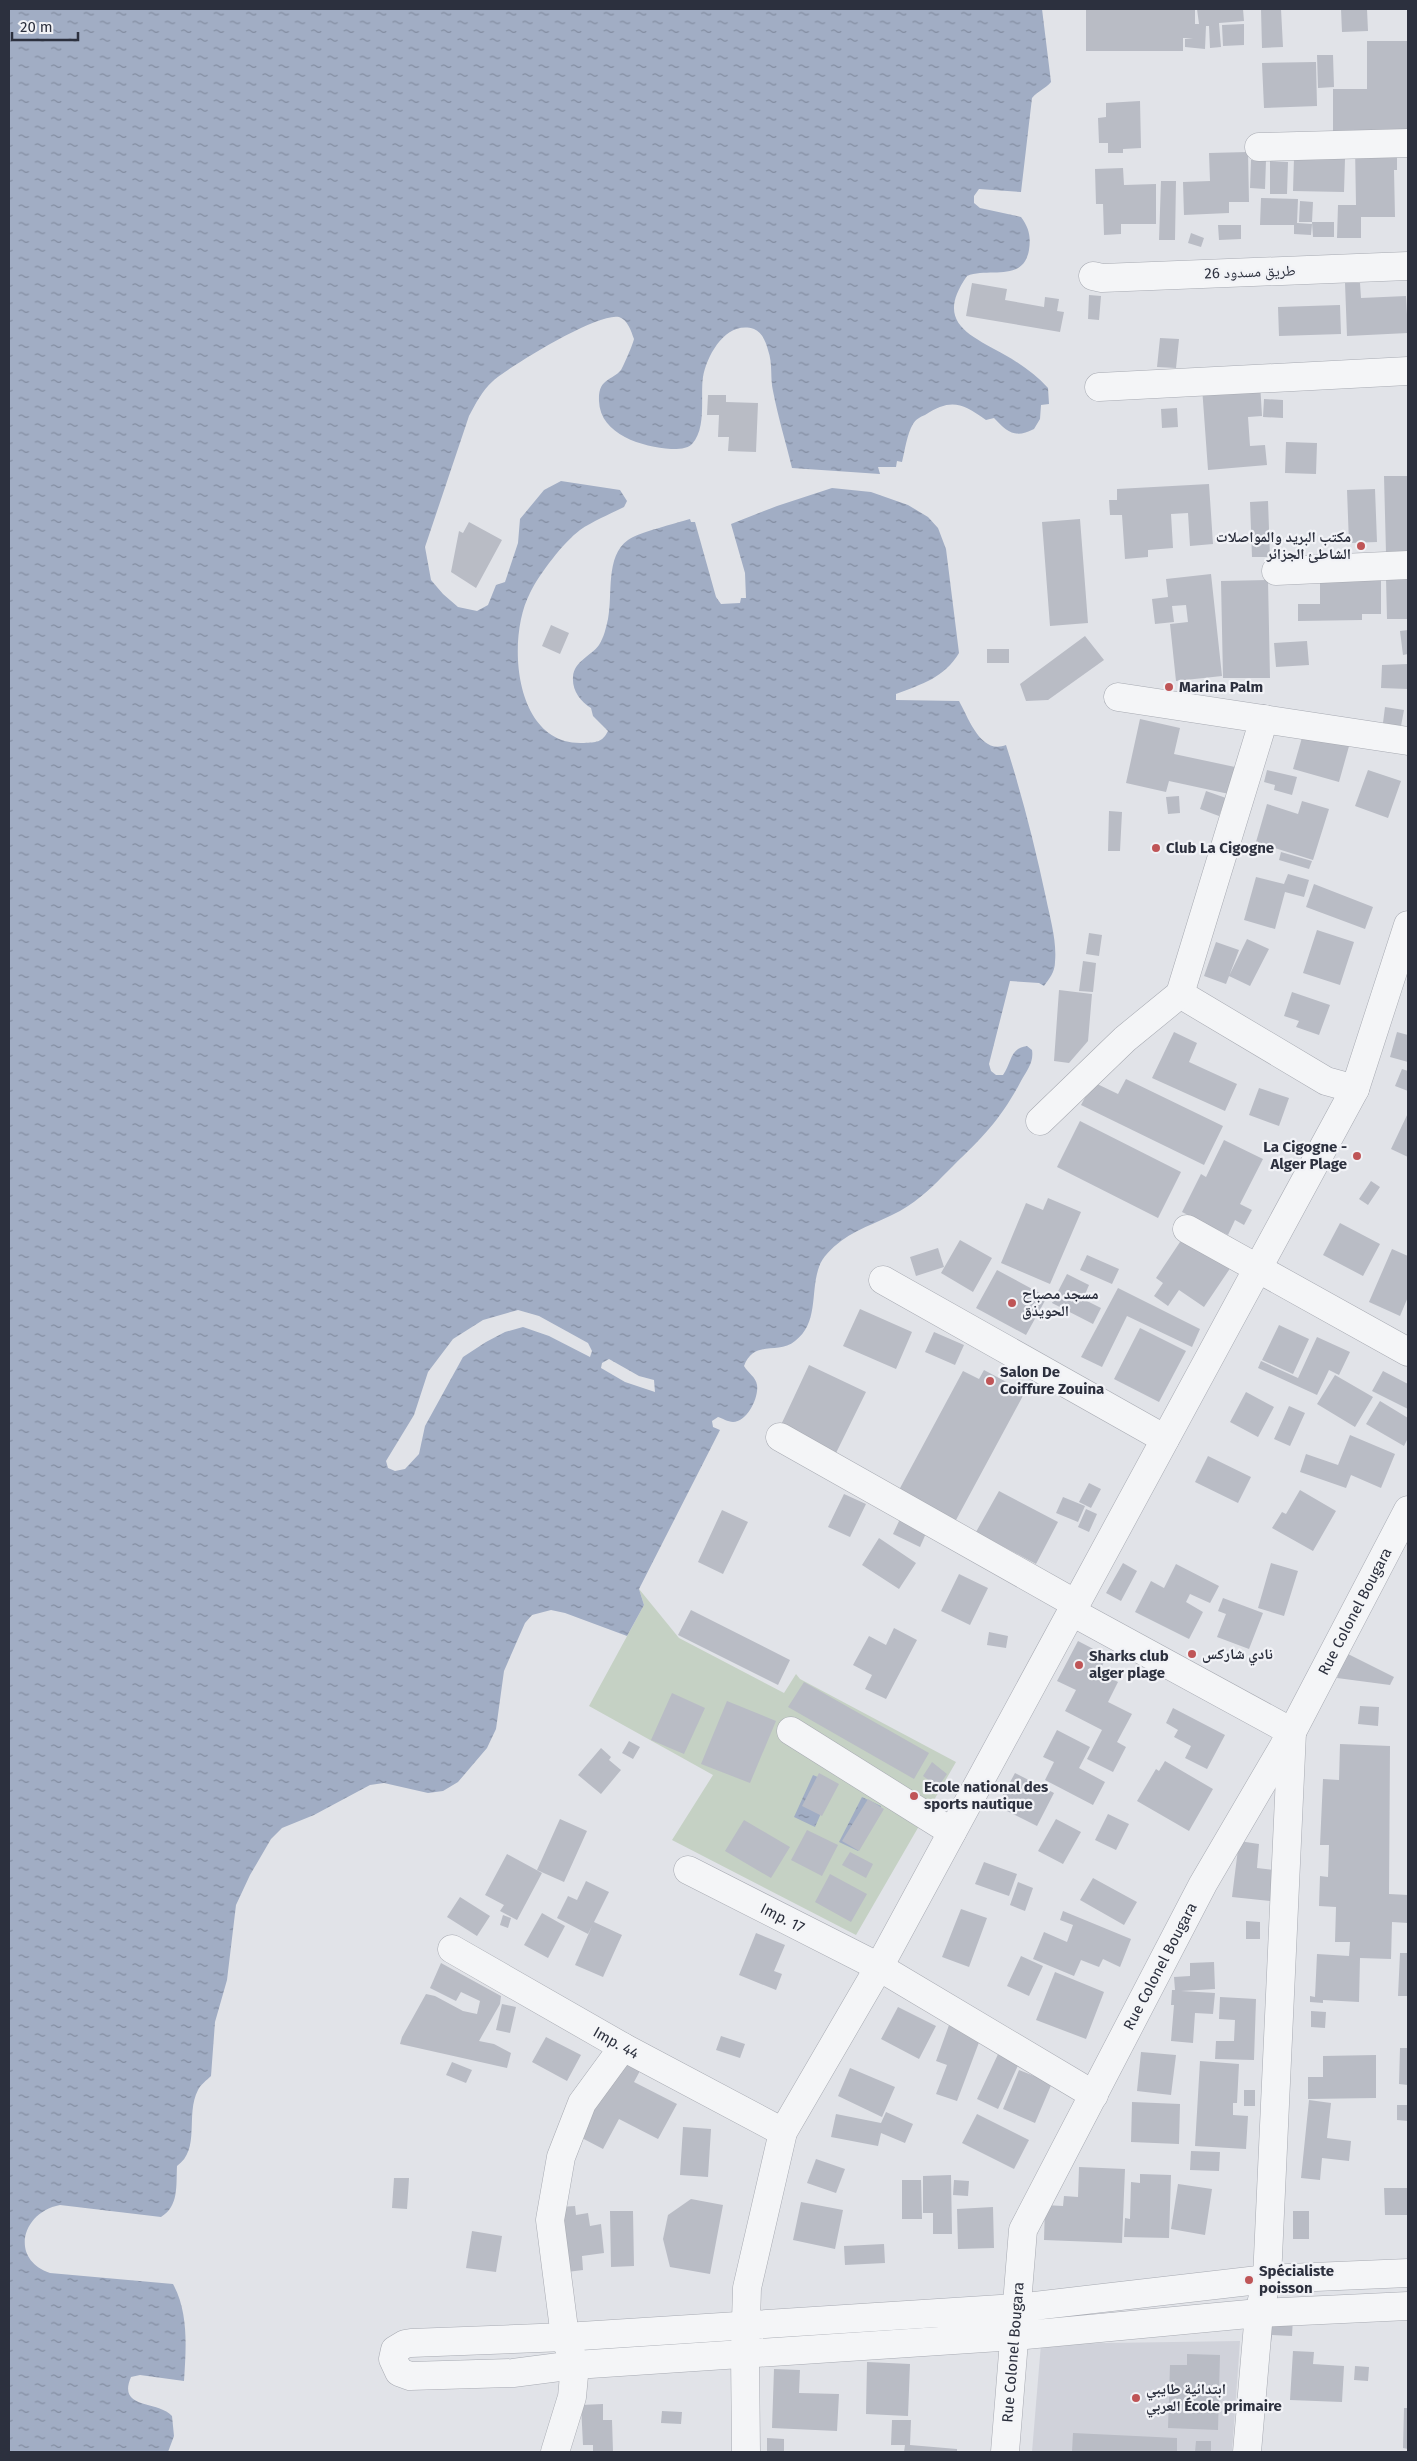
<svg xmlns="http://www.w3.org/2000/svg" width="1417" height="2461" font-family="'Fira Sans','Noto Naskh Arabic',sans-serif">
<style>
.built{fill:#d0d2da}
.pitch{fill:#c5d1c4}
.water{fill:url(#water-ripples)}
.pier{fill:#e1e3e8}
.building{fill:#b9bcc5}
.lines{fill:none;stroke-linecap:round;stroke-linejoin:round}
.minor-casing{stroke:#a7aab2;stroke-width:29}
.minor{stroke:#f4f5f7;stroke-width:28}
.poi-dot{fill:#bf5557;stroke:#f1f2f6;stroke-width:2}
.labels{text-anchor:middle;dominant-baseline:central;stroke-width:4.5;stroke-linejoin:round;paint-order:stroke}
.street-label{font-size:15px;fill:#2c303e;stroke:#f1f2f6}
.poi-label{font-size:15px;font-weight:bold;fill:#2c303e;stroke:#f1f2f6;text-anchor:start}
</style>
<defs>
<pattern id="water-ripples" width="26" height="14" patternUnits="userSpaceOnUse" patternTransform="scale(1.25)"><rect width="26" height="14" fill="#a1adc4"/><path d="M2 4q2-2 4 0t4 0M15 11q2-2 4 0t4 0" fill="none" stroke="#838da1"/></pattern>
</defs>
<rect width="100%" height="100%" fill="#e1e3e8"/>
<path class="built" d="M1240,2341L1232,2452H1032L1041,2344Z"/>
<path class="pitch" d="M639,1589L679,1638L784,1693L796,1674L800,1679L956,1762L856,1935L672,1840L713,1775L589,1706L644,1605Z"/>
<path class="water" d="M9,9H1042L1051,82C1045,89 1038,91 1032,98L1021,192L979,189L974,196V203L980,208L1021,217C1029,228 1031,236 1029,250C1023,283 990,267 967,276C934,323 970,335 1005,355C1021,364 1036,375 1048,388L1049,404L1041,405L1040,419L1034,429C1015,439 1007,432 994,418L986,420C962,403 951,398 925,415C920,417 916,419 913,424C907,434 905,450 902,462L897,461L896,467H878L880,474L792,468C786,443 778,417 773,391C770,378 773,364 768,350C766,342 762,332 754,329C727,320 707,354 703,377C700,396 707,428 692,444C687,449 678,449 671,449C643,447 600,435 599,401C598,378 612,381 621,370C624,365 633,344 634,339C631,331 628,320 619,317C598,312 510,366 493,381C482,391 476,403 469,416L425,547L431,580L443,594L458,607L477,611L488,605L496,585L505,582L518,543L520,519L544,490L561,481L620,490L627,501L624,507C610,514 593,521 580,530C563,543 540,573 530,593C506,639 514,747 584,743C596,742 602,743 608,731L593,716L591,708C580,701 572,690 573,677C574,661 591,656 599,645C604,637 606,628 608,619C613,595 605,556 628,540C637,533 677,523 690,519L691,522H695L716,597L721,604L740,603L741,598H746L745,573L731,524L777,506L832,488L871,492L908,505L928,517L938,528L946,549L959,653C944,678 922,684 896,694V700L959,701C969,719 981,755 1006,745C1022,795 1035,846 1046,898C1050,918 1057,941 1055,962C1055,972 1049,979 1044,986L1039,983L1010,981L989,1064L991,1071L996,1075H1003C1012,1062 1010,1048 1027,1046L1032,1050C1034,1062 1027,1070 1021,1081C1001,1119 983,1137 953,1166C939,1180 925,1195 908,1206C887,1220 861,1226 841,1241C832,1248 822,1257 819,1267C810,1292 819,1323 795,1341C778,1355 754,1339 744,1366C748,1373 756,1377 757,1385C759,1398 747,1422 733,1422C728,1422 722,1418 718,1417L712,1421L713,1427L720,1430L639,1589L644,1605L627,1636L565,1613L551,1610L532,1615L525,1623L504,1671L496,1729L487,1748L458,1782L443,1791L428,1793L384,1783L370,1785L314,1815L282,1828L271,1839L250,1875L236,1905L227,1980L215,2022L211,2076C207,2080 200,2085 198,2090C185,2115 201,2149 177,2166C176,2186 179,2206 161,2217L60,2205C22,2212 9,2259 50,2273L173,2284C189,2313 186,2349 184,2381L140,2375L131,2377C117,2410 157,2400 172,2416L174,2436L168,2452H9Z
M813,1775L834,1784L815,1827L794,1817Z
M862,1797L881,1806L858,1851L839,1842Z"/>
<path class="pier" d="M518,1310L539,1316L588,1343L592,1351L590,1357L549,1336L523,1327L505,1332L486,1342L463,1357L425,1426L419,1454L405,1469L395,1471L388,1468L386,1461L414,1415L428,1372L453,1339L483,1320Z
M609,1359L639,1376L654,1380L655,1392L625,1382L601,1368L602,1363Z"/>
<path class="building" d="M1086,9H1195V24H1199L1197,9H1243L1244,21L1219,23L1221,47L1210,48L1209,26H1206L1205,49L1185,47V39L1193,38H1183V51H1086Z
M1261,9H1281L1283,47L1262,48Z
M1341,9H1367L1368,31L1342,32Z
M1244,24V45L1223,46L1222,25Z
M1367,41H1408V132H1333V89H1367Z
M1317,55H1333L1334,87L1318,88Z
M1316,62L1317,106L1264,108L1262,63Z
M1140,101L1141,148L1123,149V153H1108V143H1099L1098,118L1106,117V103Z
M1397,145V170H1394L1395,217H1361V238H1337L1338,205H1356L1355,146Z
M1248,152L1249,202H1229V213L1184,215L1183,182L1210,181L1209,153Z
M1294,158L1345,159L1344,192L1293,191Z
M1251,160H1266L1265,189L1250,188Z
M1270,161L1288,162L1287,194H1270Z
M1123,168L1124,185L1156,184V224H1121V234L1104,235L1103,204H1096L1095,169Z
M1161,181H1176L1175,240H1159Z
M1261,198L1298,199L1297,223L1312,224L1311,235L1294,234V225H1260Z
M1300,201L1313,202L1312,222H1299Z
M1312,222H1334V237H1313Z
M1218,225H1241V239L1219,240Z
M1191,233L1204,238L1201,247L1188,243Z
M972,283L1007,289L1005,300L1044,307L1045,297L1059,299L1057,311L1064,312L1060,332L966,316Z
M1345,283H1360L1361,298L1406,296L1408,333L1347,336Z
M1089,295L1101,296L1099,320L1088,319Z
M1340,305L1341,334L1279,336L1278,307Z
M1160,338L1179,339L1176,368L1157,367Z
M1260,383L1262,416L1248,417L1250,446L1265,445L1267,465L1208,470L1202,387Z
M708,395H726V402L758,403L756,452L728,451L729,437H718L719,415H707Z
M1264,399L1283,400V418L1263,417Z
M1177,408L1178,427L1162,428L1161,409Z
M1286,442L1317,443L1316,474L1285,473Z
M1384,476H1407L1408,552L1386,553Z
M1209,484L1213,544L1190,546L1188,513L1171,514L1173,548L1148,550V557L1125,559L1122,515H1110L1109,500H1117V489Z
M1375,489L1377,542L1349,543L1347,490Z
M1268,501L1270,557H1252L1250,502Z
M1080,519L1088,623L1050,626L1042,522Z
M469,522L502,540L476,588L451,572L459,531L463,533Z
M1320,571L1381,579V614H1362V620L1298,621V604H1320Z
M1211,574L1222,676L1176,681L1170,624L1188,622L1186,605L1172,606L1174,622L1155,624L1152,599L1168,597L1166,579Z
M1386,578H1408V619H1387Z
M1268,580L1270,678H1223L1221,581Z
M551,625L569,633L560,654L542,646Z
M1408,630V654L1403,655L1400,631Z
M1085,636L1104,660L1048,700L1026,701L1020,684Z
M1307,641L1309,665L1276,667L1274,643Z
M987,649H1009V663H987Z
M1408,664V689L1381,688L1382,665Z
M1385,707L1404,710L1401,726L1383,723Z
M1140,719L1180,728L1174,754L1235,767L1229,794L1169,781L1166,792L1126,783Z
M1305,727L1351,739L1339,782L1293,769Z
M1267,770L1297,777L1292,795L1274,790L1275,785L1264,782Z
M1368,770L1401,781L1388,818L1355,806Z
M1206,791L1226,798L1219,816L1200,809Z
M1179,796L1180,813L1168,814L1166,797Z
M1302,801L1329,809L1313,860L1256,842L1267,804L1298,814Z
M1109,811L1122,812L1120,851H1108Z
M1281,852L1312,861L1309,869L1279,860Z
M1288,874L1309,880L1304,897L1285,892L1275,929L1244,920L1256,877L1284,884Z
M1314,884L1373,907L1365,929L1306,907Z
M1317,930L1354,942L1340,985L1303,973Z
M1089,933L1102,935L1099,956L1086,954Z
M1247,939L1269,949L1250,986L1229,976Z
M1216,942L1239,950L1226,984L1204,976Z
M1083,961L1096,963L1093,992L1079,991Z
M1059,990L1092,994L1088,1041L1069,1063L1054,1061Z
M1292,992L1330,1005L1319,1035L1296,1027L1299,1021L1284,1016Z
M1174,1032L1197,1043L1189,1062L1237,1084L1225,1111L1152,1078Z
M1397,1032L1408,1035V1062L1390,1057Z
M1402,1069L1408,1071V1091L1395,1086Z
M1126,1079L1223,1126L1204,1165L1081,1105L1093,1082L1118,1094Z
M1259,1088L1289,1098L1279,1126L1249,1115Z
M1408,1113V1157L1391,1149Z
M1080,1121L1181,1172L1158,1218L1057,1167Z
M1224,1140L1263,1159L1240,1204L1252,1210L1244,1225L1235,1220L1228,1235L1182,1212L1201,1174L1206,1177Z
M1371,1181L1380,1187L1368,1205L1359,1199Z
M1048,1198L1081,1212L1050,1284L1001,1263L1026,1203L1043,1210Z
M1340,1223L1380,1244L1363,1276L1323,1255Z
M1184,1236L1231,1267L1204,1307L1179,1290L1168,1306L1154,1296L1163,1283L1156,1278Z
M960,1240L992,1258L973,1292L941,1273Z
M938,1248L944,1267L916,1276L910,1257Z
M1392,1249L1408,1256V1297L1400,1316L1369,1302Z
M1087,1255L1119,1269L1112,1284L1080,1270Z
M997,1270L1047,1297L1026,1335L976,1308Z
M1067,1274L1089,1285L1083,1299L1101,1308L1093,1324L1052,1303Z
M1118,1288L1200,1329L1192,1347L1127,1316L1102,1367L1081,1357Z
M860,1309L912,1332L896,1369L843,1346Z
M1279,1325L1309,1339L1293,1374L1262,1360Z
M1140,1328L1186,1351L1159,1402L1114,1379Z
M934,1332L964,1345L955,1365L925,1352Z
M1317,1337L1350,1352L1339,1375L1329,1370L1317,1395L1258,1368L1261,1361L1298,1378Z
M809,1365L866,1392L836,1453L780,1427Z
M984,1370L1025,1392L956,1520L899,1490L963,1371L979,1379Z
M1383,1371L1408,1384V1409L1372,1391Z
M1335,1375L1373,1397L1355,1427L1317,1404Z
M1246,1392L1274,1407L1258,1437L1230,1422Z
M1380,1401L1408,1418V1438L1404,1446L1366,1424Z
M1289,1406L1305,1413L1290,1446L1274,1439Z
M1350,1435L1395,1454L1381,1488L1351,1475L1346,1488L1300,1472L1306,1454L1338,1465Z
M1208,1456L1251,1477L1238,1503L1195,1482Z
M1089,1483L1101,1489L1091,1508L1079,1502Z
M1300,1490L1336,1511L1313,1551L1272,1528L1282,1512L1286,1514Z
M999,1491L1058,1522L1036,1564L976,1532Z
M844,1494L866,1504L850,1537L828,1527Z
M1063,1497L1085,1506L1078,1522L1056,1513Z
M1086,1509L1097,1514L1089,1532L1078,1527Z
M722,1510L748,1522L723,1574L698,1562Z
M900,1519L927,1531L920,1547L893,1534Z
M879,1538L916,1563L899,1589L862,1565Z
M1123,1563L1137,1571L1121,1601L1106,1593Z
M1271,1563L1298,1571L1284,1616L1258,1608Z
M1176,1564L1219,1586L1210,1603L1190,1594L1186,1602L1203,1612L1189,1639L1135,1612L1151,1581L1164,1588Z
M959,1574L988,1588L970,1625L941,1611Z
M1223,1598L1263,1613L1249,1649L1217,1637L1226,1614L1218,1611Z
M691,1610L790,1660L778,1685L678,1635Z
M894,1628L917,1640L886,1699L865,1689L872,1675L853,1665L869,1636L886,1645Z
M989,1632L1008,1636L1006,1648L987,1645Z
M1078,1641L1107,1656L1099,1672L1118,1682L1108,1702L1132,1714L1117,1742L1126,1747L1113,1772L1087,1759L1102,1730L1065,1711L1076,1690L1057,1681Z
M1346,1653L1394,1677L1390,1685L1337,1678Z
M804,1682L929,1753L914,1779L788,1707Z
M672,1693L705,1708L684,1754L651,1740Z
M727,1701L776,1721L750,1783L701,1764Z
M1360,1706L1379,1707L1378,1726L1358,1724Z
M1173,1708L1225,1735L1207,1769L1185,1758L1191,1746L1174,1737L1178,1730L1166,1723Z
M1057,1730L1090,1747L1079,1768L1105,1782L1093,1805L1045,1780L1054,1762L1043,1757Z
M629,1741L640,1747L633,1759L622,1753Z
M1340,1744L1390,1746L1389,1894L1408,1895V1923L1392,1922L1391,1959L1360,1958L1359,2002L1323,2000V2003L1310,2002V1996L1315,1997L1317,1954L1349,1956L1350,1942H1335L1336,1907L1319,1906L1320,1876L1328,1877L1329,1845H1320L1323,1779L1339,1780Z
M601,1748L611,1757L609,1760L621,1770L601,1794L578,1775Z
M1165,1761L1213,1789L1189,1831L1137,1801L1156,1769L1159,1771Z
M932,1762L947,1774L938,1787L923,1776Z
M819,1773L839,1784L822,1816L802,1806Z
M1015,1773L1054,1793L1037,1826L997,1806Z
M868,1799L884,1809L859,1851L842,1841Z
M1108,1814L1129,1824L1116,1850L1095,1840Z
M560,1819L587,1831L564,1882L537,1870Z
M1056,1819L1081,1832L1063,1864L1038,1851Z
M744,1820L790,1847L771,1878L725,1851Z
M807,1830L838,1845L822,1876L791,1860Z
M1239,1841L1259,1844L1257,1868L1274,1870L1270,1901L1232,1897Z
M850,1852L873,1864L866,1878L842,1865Z
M507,1854L542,1873L517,1920L500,1911L504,1905L485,1895Z
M984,1862L1017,1874L1009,1896L975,1884Z
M830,1874L867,1894L851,1922L815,1902Z
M1093,1878L1137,1902L1124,1925L1080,1900Z
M586,1881L609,1892L594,1922L622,1935L603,1977L575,1965L592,1926L588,1934L557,1918L568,1896L577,1900Z
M1018,1882L1033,1888L1025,1911L1010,1905Z
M460,1897L490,1916L477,1936L447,1917Z
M961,1909L987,1918L969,1967L942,1957Z
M1063,1911L1131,1939L1120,1967L1103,1959L1099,1967L1081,1960L1074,1976L1033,1959L1044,1932L1067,1942L1073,1925L1060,1920Z
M542,1913L565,1926L548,1958L524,1945Z
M503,1915L511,1918L508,1928L500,1925Z
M1246,1921L1260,1922V1939H1246Z
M756,1933L785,1945L774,1971L782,1974L776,1990L739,1975Z
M1400,1953H1408V1996H1398Z
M1021,1956L1043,1966L1029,1996L1007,1986Z
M1214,1962L1215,1989L1181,1991L1215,1993L1213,2014L1195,2013L1193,2043L1171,2041L1174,2005H1171L1172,1990H1175L1174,1977L1190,1976V1963Z
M441,1963L501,1996L500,2004L479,2041L494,2044L511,2053L507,2068L400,2044L402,2037L426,1994L435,1996L463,2011L477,2014L480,2001L461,1992L456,2001L430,1988Z
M1055,1972L1104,1992L1086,2039L1036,2020Z
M1220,1997L1256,1999L1254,2060L1215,2059L1216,2041H1234L1235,2020L1219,2019Z
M502,2004L516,2007L510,2033L496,2030Z
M898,2007L936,2026L919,2059L881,2039Z
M1311,2011L1326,2012L1325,2028L1311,2027Z
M949,2025L981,2037L957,2101L936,2094L947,2065L936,2061Z
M721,2036L745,2044L740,2058L716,2050Z
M546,2037L581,2055L567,2081L532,2062Z
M1400,2048H1408V2085L1399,2084Z
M1000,2050L1021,2059L998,2109L977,2099Z
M1141,2052L1176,2055L1171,2095L1137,2091Z
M1376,2055V2098L1308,2099V2077H1323V2056Z
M620,2059L641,2069L634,2082L677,2104L658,2139L619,2119L603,2149L580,2137Z
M1200,2061L1239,2064L1237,2103H1233V2115L1248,2116L1246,2149L1195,2146Z
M452,2062L472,2070L466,2083L446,2075Z
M850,2068L895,2087L882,2117L838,2096Z
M1019,2070L1052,2083L1035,2123L1003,2109Z
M1244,2090H1255V2106H1244Z
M1309,2100L1331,2103L1327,2138L1351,2141L1349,2161L1322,2158L1320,2180L1301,2178Z
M1132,2102L1180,2104L1179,2144L1131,2142Z
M1397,2105H1408V2121L1397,2120Z
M886,2112L913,2124L905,2143L881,2133L878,2146L831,2137L836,2114L881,2123Z
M977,2114L1029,2140L1014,2169L962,2143Z
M683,2127L711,2129L708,2177L680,2175Z
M1191,2151L1220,2152L1219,2171L1190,2170Z
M816,2159L845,2169L836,2193L807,2183Z
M1079,2167L1125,2169L1122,2243L1044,2240L1045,2205L1063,2206L1064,2196L1078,2197Z
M1140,2174L1171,2175L1169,2238L1124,2237L1125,2218L1130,2219L1131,2182L1140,2183Z
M951,2175L952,2234H933V2213H923V2176Z
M394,2178H409L407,2209L392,2208Z
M902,2180H921L922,2219H902Z
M954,2180L969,2181L968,2196L953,2195Z
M1178,2184L1212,2189L1205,2235L1171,2229Z
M1384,2188H1408V2215H1385Z
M691,2199L723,2205L710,2274L670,2267L663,2239L668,2215Z
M801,2202L843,2210L835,2249L793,2240Z
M575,2206L576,2215L588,2213L590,2226L601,2224L604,2253L582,2256L583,2270L567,2272L559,2207Z
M993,2207L994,2248L958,2249L957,2209Z
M610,2211H633L634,2266L611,2267Z
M1293,2211H1309V2239H1293Z
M472,2231L502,2236L496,2272L466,2268Z
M884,2244L885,2263L845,2265L844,2246Z
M1268,2317L1293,2318L1292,2336L1272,2335L1271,2343H1267Z
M1293,2351L1314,2352L1313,2364L1344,2366L1342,2402L1290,2400Z
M1187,2354L1220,2355L1218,2430L1168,2428L1170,2365H1187Z
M867,2362L910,2364L908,2416L866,2414Z
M1355,2366L1369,2367L1368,2381L1354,2380Z
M774,2369L800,2370L799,2393L839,2394L837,2431L772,2428Z
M603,2404V2420H612L613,2452H593V2445H583L581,2405Z
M1404,2408H1408V2449L1403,2448Z
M662,2411L682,2412L681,2424L661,2423Z
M892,2420H911L910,2445L957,2449V2452H904L905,2445H891Z
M1073,2433L1177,2438V2452H1072Z
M767,2438L784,2439V2452H767Z
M1196,2441H1211V2452H1195Z"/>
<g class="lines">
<defs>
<g id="minor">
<path d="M1259,147L1408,143"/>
<path d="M1093,276L1102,278L1408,266"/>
<path d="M1099,387L1408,371"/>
<path d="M1276,571L1408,565"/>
<path d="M1118,697L1408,741"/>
<path d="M1180,994L1326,1081L1355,1089"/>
<path d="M1040,1121L1125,1039L1180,994L1264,719"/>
<path d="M1187,1229L1408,1352"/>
<path d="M883,1280L1165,1439"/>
<path d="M780,1437L1076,1604"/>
<path d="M1072,1612L1292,1732L1267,2279L1259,2313L1247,2452"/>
<path d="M791,1731L952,1832"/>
<path id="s1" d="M688,1870L879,1967L1094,2095"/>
<path id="s2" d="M452,1949L623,2047L783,2132"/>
<path d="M1408,2273L1267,2279L1016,2308L565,2337L411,2343L405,2344L395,2350L393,2359L399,2372L410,2376L513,2373L575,2365L1015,2336L1259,2313L1408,2306"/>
<path d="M555,2452L572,2397L575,2365L565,2337L550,2220L561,2157L582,2103L623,2047"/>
<path d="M746,2452L745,2354L747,2288L783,2132L879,1967L1355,1089L1408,925"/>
<path id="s3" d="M1005,2452L1023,2230L1203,1884L1292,1732L1408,1510"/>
</g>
</defs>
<use href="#minor" class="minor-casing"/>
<use href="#minor" class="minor"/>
</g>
<g class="poi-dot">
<circle cx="1361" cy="546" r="5"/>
<circle cx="1169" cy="687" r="5"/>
<circle cx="1156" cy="848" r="5"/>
<circle cx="1357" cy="1156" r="5"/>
<circle cx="1012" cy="1303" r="5"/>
<circle cx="990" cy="1381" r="5"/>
<circle cx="1192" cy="1654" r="5"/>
<circle cx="1079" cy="1665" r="5"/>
<circle cx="914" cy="1796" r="5"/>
<circle cx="1249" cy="2280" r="5"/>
<circle cx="1136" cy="2398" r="5"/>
</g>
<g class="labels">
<g class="street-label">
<text transform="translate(1250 272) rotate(-2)">طريق مسدود 26</text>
<text stroke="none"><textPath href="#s3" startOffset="925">Rue Colonel Bougara</textPath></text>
<text stroke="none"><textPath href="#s1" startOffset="106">Imp. 17</textPath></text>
<text stroke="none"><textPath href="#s3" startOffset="520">Rue Colonel Bougara</textPath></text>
<text stroke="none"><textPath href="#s2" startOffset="189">Imp. 44</textPath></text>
<text stroke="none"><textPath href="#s3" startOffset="100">Rue Colonel Bougara</textPath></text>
</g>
<g class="poi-label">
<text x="1351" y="537" text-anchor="end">مكتب البريد والمواصلات<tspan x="1351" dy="17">الشاطئ الجزائر</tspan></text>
<text x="1179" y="687">Marina Palm</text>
<text x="1166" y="848">Club La Cigogne</text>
<text x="1347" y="1147" text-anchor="end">La Cigogne -<tspan x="1347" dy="17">Alger Plage</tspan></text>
<text x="1022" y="1294">مسجد مصباح<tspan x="1022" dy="17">الحويذق</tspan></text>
<text x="1000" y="1372">Salon De<tspan x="1000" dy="17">Coiffure Zouina</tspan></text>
<text x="1202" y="1654">نادي شاركس</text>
<text x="1089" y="1656">Sharks club<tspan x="1089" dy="17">alger plage</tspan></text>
<text x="924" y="1787">Ecole national des<tspan x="924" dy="17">sports nautique</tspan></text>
<text x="1259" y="2271">Spécialiste<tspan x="1259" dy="17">poisson</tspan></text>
<text x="1146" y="2389">ابتدائية طايبي<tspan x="1146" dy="17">العربي École primaire</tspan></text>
</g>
</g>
<rect width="1417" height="2461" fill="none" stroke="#2c303e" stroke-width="20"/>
<path d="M12 32v8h66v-8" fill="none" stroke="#2c303e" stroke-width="2.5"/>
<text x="20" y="32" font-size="15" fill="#2c303e" stroke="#f1f2f6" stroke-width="4" paint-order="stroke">20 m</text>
</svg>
